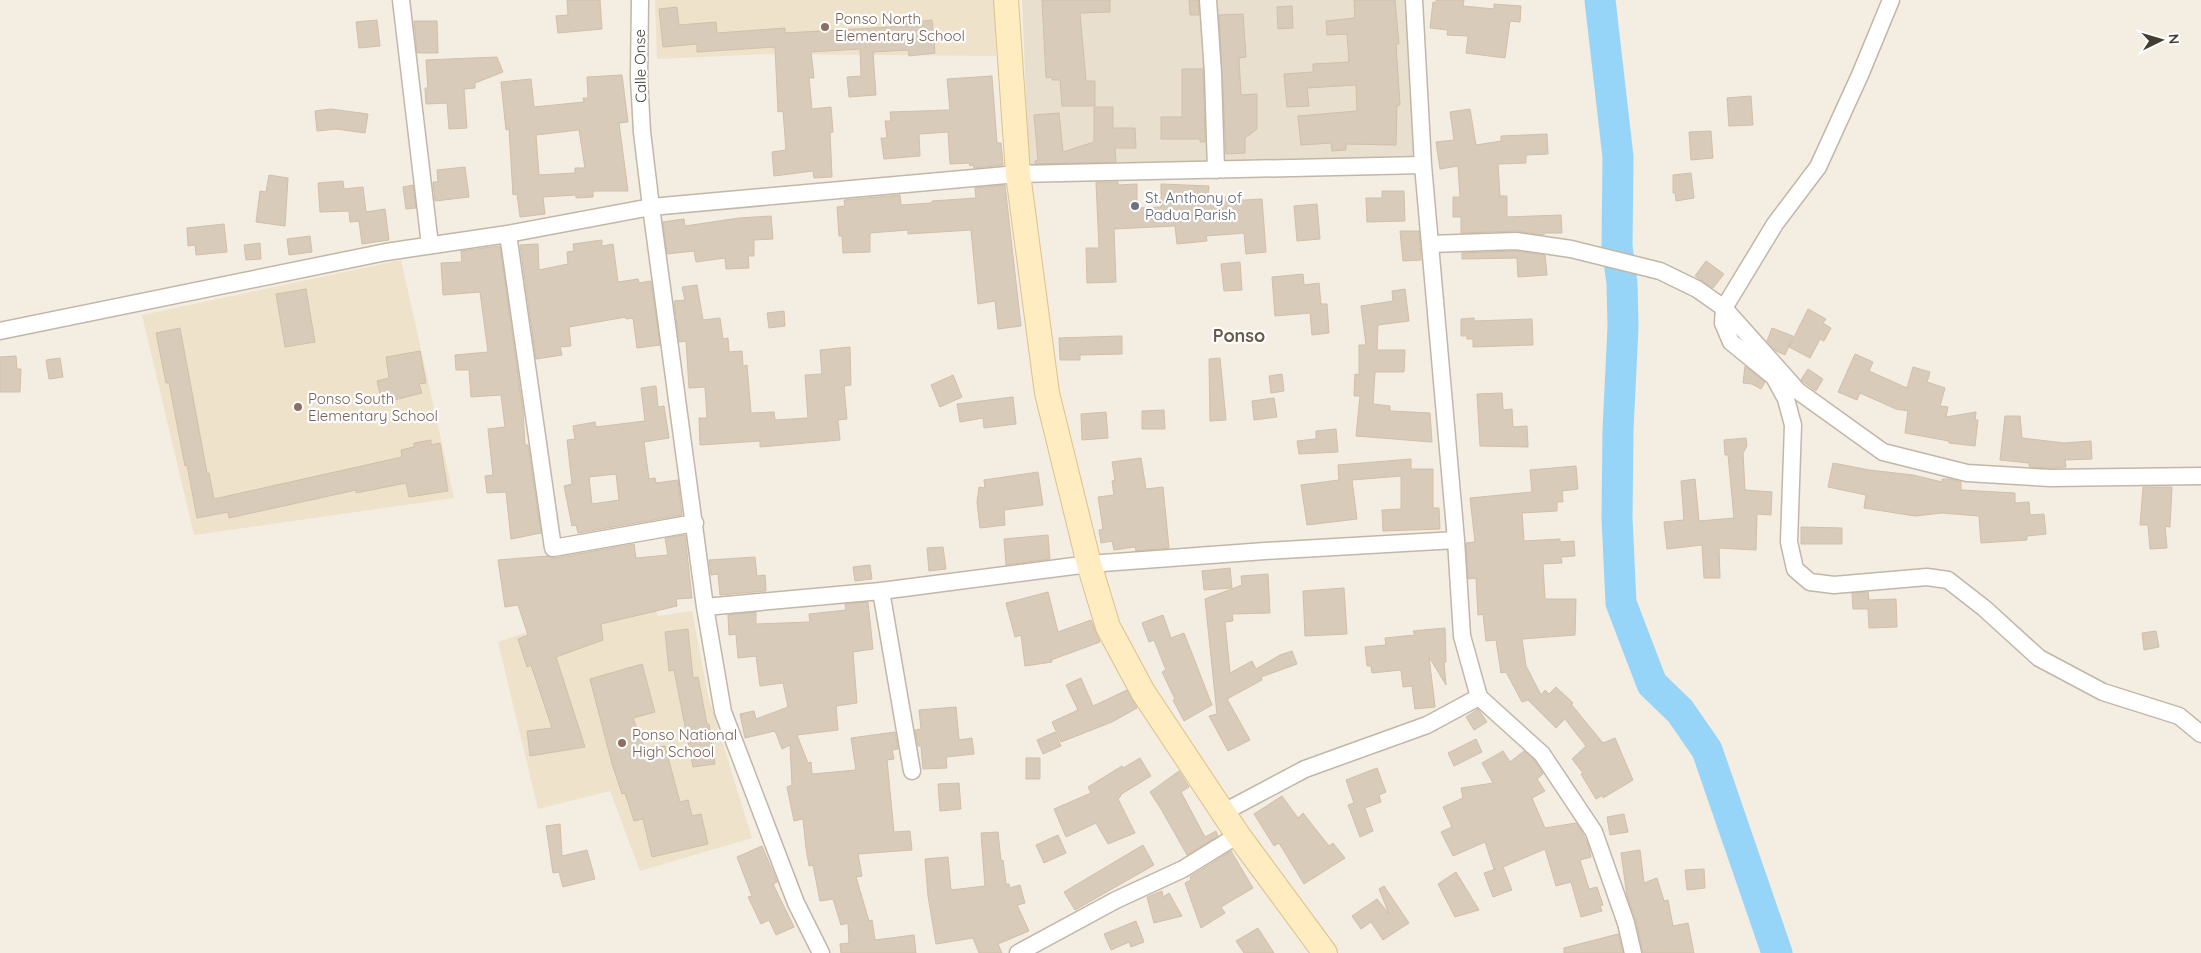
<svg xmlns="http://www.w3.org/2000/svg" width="2201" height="953" font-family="Quicksand,sans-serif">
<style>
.residential{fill:#e8dfcf}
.education{fill:#eee2ca}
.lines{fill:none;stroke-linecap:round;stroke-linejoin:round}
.river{stroke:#96d5f8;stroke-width:31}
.building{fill:#d9cbb9;stroke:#d1bfa9;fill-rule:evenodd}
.minor-casing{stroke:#c2b7a7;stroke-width:19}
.secondary-casing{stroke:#dbc28e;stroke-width:26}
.minor{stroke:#fff;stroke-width:16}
.secondary{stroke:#ffecc0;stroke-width:24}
.education-dot{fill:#8d6e63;stroke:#fff;stroke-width:2}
.worship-dot{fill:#6b7280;stroke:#fff;stroke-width:2}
.labels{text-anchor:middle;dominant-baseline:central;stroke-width:4.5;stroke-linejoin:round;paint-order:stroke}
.education-label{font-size:15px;fill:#785e54;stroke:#fff;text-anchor:start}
.street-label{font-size:15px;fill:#453d32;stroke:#fff}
.worship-label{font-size:15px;fill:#5b616d;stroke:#fff;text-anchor:start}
.quarter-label{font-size:18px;font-weight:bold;fill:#695a48;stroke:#fff}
</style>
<rect width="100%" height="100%" fill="#f3ede2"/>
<path class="residential" d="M1022,0H1407L1422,160L1029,168Z"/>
<path class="education" d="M655,0H994L996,56L770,54L657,59Z
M401,260L454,498L194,535L142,315Z
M647,588L658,616L692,611L708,695L752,838L640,871L610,791L538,809L498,642L604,606Z"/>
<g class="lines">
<path class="river" d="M1600,0L1618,157L1617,246L1622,283L1623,327L1618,430L1617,518L1621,603L1652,684L1680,711L1707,750L1777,953"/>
</g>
<path class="building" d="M567,0H600L602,29L558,33L556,16L568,15Z
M1042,0H1110V12L1080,13L1086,81H1095V106H1062L1060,80H1052V77L1046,78Z
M1189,0H1198L1199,15H1190Z
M1354,0H1395L1399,44H1396L1400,105L1397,106L1396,145L1346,144V150L1332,151L1331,143L1301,145L1298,116L1357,111L1356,85L1307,88L1309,106L1287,107L1284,74L1313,72V64L1349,62L1347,34L1327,35L1326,21L1355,18Z
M1436,0H1464L1463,6L1494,9V4L1521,6L1520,22L1510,21L1505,58L1466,53L1468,36L1447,35L1448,30L1430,28L1433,2L1436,3Z
M1292,6L1293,28L1278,29L1277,7Z
M677,7L679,25L716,22L717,33L785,28V33L906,26V23L932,20L935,53L909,56L908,50L873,52L876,95L849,97L847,77L861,76L860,49L811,52L814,78H809L812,109L831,107L833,132L830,133L832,177L814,178L813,171L774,176L772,152L786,150L783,111L778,112L775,47L697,52V44L663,47L659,9Z
M1243,14L1246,57L1239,58L1241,95L1257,94V129L1245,138V153L1226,154L1219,15Z
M377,20L380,46L359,48L356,22Z
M414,21H437L438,53H417Z
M497,57L503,72L475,83V88L464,89L467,128L449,129L447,103L426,104L425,88H428L426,60Z
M1182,69H1203L1205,142H1200V139H1161V117H1182Z
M622,75L628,122L619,123L628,191H593V197L576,198V195L543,197L545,214L520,217L517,194L513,195L509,129L506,130L501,82L531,79L534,107L584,102L583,98H588L587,77ZM579,130L585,168H575V173L539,175L536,135Z
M992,76L997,143H1001L1003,165L974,168L973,165L970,166L969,163L950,164L948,132L919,134L920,156L884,159L881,138H887L885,121H891L890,112L950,110L947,79Z
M1751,96L1753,125L1729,126L1727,98Z
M1094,107H1113V128H1135L1136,148H1115L1116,162L1035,164V161L1038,160L1034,115L1059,113L1063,152L1094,142Z
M331,109L368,114L365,133L336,129L317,131L315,111Z
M1470,109L1476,145L1501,141V136L1547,134L1548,154L1526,155V163L1498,164L1500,196H1507V217L1561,215L1562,233H1546L1543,235L1516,231L1461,233V217H1453V197H1460L1458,166L1440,169L1436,142L1454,140L1450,112Z
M1711,131L1713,158L1691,160L1689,132Z
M465,167L469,197L435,201L433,182H438L437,170Z
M1691,173L1694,198L1676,201L1675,193H1673V175Z
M269,175L288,178L285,226L256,222L260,191L266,192Z
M343,181L344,189L363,187L366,212L385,209L389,240L362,244L359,221L350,222L349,211L320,212L318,183Z
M1096,182H1118V185L1137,184V208L1161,207V184L1209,186L1208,196L1227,197V201L1262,199L1266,252L1246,254L1244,233L1206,236L1207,241L1177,244L1175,226L1114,229L1116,282L1087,283L1086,248H1099Z
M413,185L416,208L406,209L403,187Z
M1005,185L1021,326L998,329L995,301L978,304L971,230L908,234V230L870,233V252L843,253L842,236H839L837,207L845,206L844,200L900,195L901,205L932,203V201L976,198L975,188Z
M1382,191H1404L1405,221L1367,222L1366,198H1382Z
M1317,204L1320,239L1297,241L1294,206Z
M771,216L773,239L754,240V256H748L749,268L726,269L725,258L696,262L694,251L667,254L663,222L684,219L685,226L739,218Z
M224,224L227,252L196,255L195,245L188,246L187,228Z
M1400,231H1419L1421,260L1403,261Z
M310,236L312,252L289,255L287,239Z
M602,240V246L613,244L618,282L638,279L639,283L651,281L660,345L637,348L633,318L626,319V317L569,327L571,346L560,347L562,355L536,359L520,245L538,244L539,270L568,264L567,252L574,251L573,244Z
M260,243L261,259L246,260L244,245Z
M500,246L523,411L525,445H528L541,533L511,539L506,492L487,493L485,476L493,475L488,429L505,427L501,395L471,397L469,370H456L455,355L488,352L480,292L443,295L441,263L462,262L461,251Z
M1515,251L1545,255L1547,275L1518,277L1517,258L1462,259V253Z
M1706,261L1724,274L1713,288L1695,276Z
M1240,262L1242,290L1224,291L1221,264Z
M1303,274L1304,285L1319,283L1321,304H1327L1329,333L1312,335L1310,313L1275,316L1272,277Z
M697,285L703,320L720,318L723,339L728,338L729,352L742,351L743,366L747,365L751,413L774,412L775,420L808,418L805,375L822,374L820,350L850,347L851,385L844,386L847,419L838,420L840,440L760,447V441L700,445L699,418H707L705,387L689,388L686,341L679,342L674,301L685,300L682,287Z
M306,289L315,342L285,347L276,294Z
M1405,289L1409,321L1378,325L1377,350H1405L1404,372H1375L1373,404L1390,406V411L1430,413L1432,442L1356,436L1360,396H1354L1355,374L1359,375V345H1366L1361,306L1393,301L1392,291Z
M1808,309L1826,319L1823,323L1831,328L1824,341L1820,339L1810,358L1789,347Z
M784,311L785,326L769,328L767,313Z
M1474,318V321L1532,319L1533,345L1473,347V339H1467V336H1461V319Z
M180,328L207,473H209L214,499L402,457L401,450L414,447V443L431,440V445L440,443L448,491L409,497L406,483L356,493V490L229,518L228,512L197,518L187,465L185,466L169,383H166L156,333Z
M1772,328L1793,336L1785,355L1776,351L1767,341Z
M1122,336V354L1080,355V360H1060L1059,338Z
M420,351L426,383L419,384L422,393L382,403L377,381L389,378L386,357Z
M1855,354L1873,362L1869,371L1907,388L1913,367L1930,372L1927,382L1945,388L1940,406L1948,407L1946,417L1976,412L1975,420H1978L1975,446L1949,443V441L1905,433L1908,411L1896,409L1860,393L1857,400L1838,392Z
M16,356L17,369H21L20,392H0V357Z
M60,358L63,377L49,379L46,360Z
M1220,358L1226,420L1210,421L1209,359Z
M1745,366L1765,382L1761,389L1752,384L1743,383Z
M1808,369L1823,379L1816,391L1801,380Z
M1282,374L1284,391L1271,393L1269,376Z
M953,375L962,397L940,407L931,385Z
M656,386L658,407L664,406L669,438L644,442L649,479L655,478L656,483L678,480L682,515L578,533L576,525L572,526L564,486L572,484L567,440L575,439L573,426L595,422L596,427L645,421L641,388ZM616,474L619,500L592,504L589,477Z
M1502,393L1503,410L1512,409L1513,427L1527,426L1528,447L1480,446L1477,394Z
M1013,397L1016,424L984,428L983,418L960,422L957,404Z
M1274,398L1277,417L1254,420L1252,401Z
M1164,410L1165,429H1142V411Z
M1106,412L1108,438L1082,440L1081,414Z
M2005,416H2020L2022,438L2064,443L2091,441L2092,459L2065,460L2066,467L2050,468L2032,467L2029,466V463L2000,460Z
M1336,429L1338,452L1299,454L1297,441L1316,439V431Z
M1746,438L1747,446L1743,453L1745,490L1772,492L1771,515L1757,514L1756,550L1719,548L1720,578H1704L1702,545L1667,549L1664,522L1684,520L1681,481L1695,479L1699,521L1734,518L1728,455H1725L1724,440Z
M1141,458L1146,489L1163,487L1169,548L1136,551L1135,547L1114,550L1112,541L1101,543L1099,530L1103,529L1098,497L1114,495L1112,481L1115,480L1112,462Z
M1411,459V469H1433V508H1439L1440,529L1383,531L1382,510L1401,509V476L1352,480L1357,519L1307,525L1301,485L1339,480L1338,465Z
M1833,463L1869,470L1913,475L1942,482V479H1950L1961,482V490L2015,493V503L2029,502L2030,515L2044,514L2046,534L2027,536V540L1981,543L1979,516L1942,513L1915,516L1864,508L1866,495L1828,487Z
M1576,466L1578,489L1562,491L1563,502H1557V511L1522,513L1524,541L1560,539V542L1574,541L1575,556L1561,557L1562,563L1543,564L1545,599H1576L1575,635L1522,639L1526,666L1541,695L1545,690L1549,694L1556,687L1573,703L1571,704L1603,743L1615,738L1633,780L1603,798V795L1596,799L1581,774L1583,773L1572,759L1586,746L1565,719L1556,728L1528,700L1522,702L1506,672L1501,673L1496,640L1486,641L1483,614L1478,615L1476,578L1468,579L1466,543L1475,542L1470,498L1532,492L1530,470Z
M1038,472L1043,505L1004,510L1005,525L980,528L977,502L979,487L985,488L984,480Z
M2143,487H2172L2170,527L2165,526L2167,548L2150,549L2148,525H2140Z
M1801,527L1842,528V544H1801Z
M685,535L692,598L676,599L677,606L601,624L603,640L556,657L585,747L530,756L527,731L552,728L531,665L527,667L518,639L528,635L518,605L505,607L498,560L547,556L555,558L634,544L636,558L668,555L665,538Z
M1048,535L1050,559L1006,565L1004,539Z
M943,547L946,569L929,571L927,548Z
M755,557L757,576L765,575L766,591L720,595L718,574L711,575L709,560Z
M870,565L872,579L855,581L853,567Z
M1230,568L1232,588L1204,590L1202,571Z
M1268,574L1270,613L1232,614L1233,621L1225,622L1230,673L1252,661L1256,669L1280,655L1292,651L1297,664L1261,677L1262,680L1227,699L1250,740L1228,751L1209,716L1217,714L1205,599L1242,585L1241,576Z
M1344,588L1347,634L1305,636L1303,591Z
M1048,592L1058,632L1091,620L1100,642L1051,660L1052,662L1025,666L1021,635L1015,637L1006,603Z
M1868,592L1869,600L1896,599L1897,627L1869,628L1868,609H1853L1852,593Z
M868,602L873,649L853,652L857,703L836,706L838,730L797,735L808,763L811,762L812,774L856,770L851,738L895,732L898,749L892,750L894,759L887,760L894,832L910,831L912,850L858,854L862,876L856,877L869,921L872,920L875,940L914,935L916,953H841L840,944L849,943L848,923L841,925L833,899L820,901L813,865L809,866L806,848L803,819L794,821L787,787L792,785L790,745L782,749L775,731L745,738L740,714L754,711L756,719L788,707L783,683L760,686L756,656L738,658L736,634L729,635L728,615L756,612V624L810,622L809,614L846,610L845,604Z
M1163,615L1171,638L1184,633L1212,705L1184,721L1173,700L1175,699L1162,672L1166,670L1154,640L1149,642L1142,623Z
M1445,628L1446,662H1444L1446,685L1429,657L1435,707L1415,709L1412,686L1403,687L1401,670L1372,673L1371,666H1367L1365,647L1386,645L1385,638L1415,635L1413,631Z
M688,629L693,678L698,677L707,724H709L715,764L693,767L674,670L669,671L665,632Z
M2156,631L2159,647L2144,650L2142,633Z
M642,664L655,712L633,718L644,748L665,746L680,802L688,800L692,816L701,814L708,844L652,857L643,819L634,821L625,793L622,794L612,764L590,679Z
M1081,678L1093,706L1127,690L1137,708L1112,722L1061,742L1052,722L1078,710L1066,685Z
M956,707L959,740L972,738L974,754L946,757L947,768L923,769L921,746H918L915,730L921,729L919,710Z
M1478,709L1487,722L1474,730L1466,717Z
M1055,732L1061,746L1043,754L1037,740Z
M1476,739L1482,752L1454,766L1448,753Z
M1503,751L1510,762L1524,751L1534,760L1543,774L1537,779L1545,791L1532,798L1545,828L1576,823L1581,830L1588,844L1591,857L1580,860L1589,889L1597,887L1603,905L1600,906L1602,911L1581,917L1571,882L1556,886L1545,849L1503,867L1512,890L1493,897L1484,873L1496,869H1494L1485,842L1453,856L1441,832L1452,827L1443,807L1463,798L1461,788L1493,783L1482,763Z
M1026,758H1040V779H1026Z
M1140,758L1151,776L1120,795L1121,796L1118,799L1135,833L1108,844L1096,823L1066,837L1054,809L1091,793L1088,787L1122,766L1123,768Z
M1377,768L1386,792L1379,795L1381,802L1365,808L1373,831L1360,837L1348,805L1354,803L1346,780Z
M1179,771L1189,787L1181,792L1205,837L1216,831L1218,836L1187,855L1161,809L1150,792Z
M959,783L961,809L940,811L938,784Z
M1282,796L1298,818L1303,813L1329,846L1333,843L1345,858L1304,884L1279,843L1274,846L1254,814Z
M1624,814L1628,832L1610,835L1607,817Z
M560,824L562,856L587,850L595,879L563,887L559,872L553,873L546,826Z
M998,832L1001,861L1003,860L1006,884H1009L1010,888L1020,885L1025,903L1017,905L1029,931L998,944L1002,953H979L973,938L936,944L928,896L925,859L948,857L951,890L985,886L981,833Z
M1058,835L1066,853L1044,863L1036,845Z
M1143,845L1154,865L1075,910L1064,892Z
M762,846L777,882L773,884L794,927L776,935L769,920L761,924L748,897L752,896L737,857Z
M1640,850L1644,883L1657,878L1664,901L1668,900L1673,926L1688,923L1694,953H1643L1636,921L1627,896L1621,853Z
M1231,851L1253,888L1221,907L1225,913L1201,928L1185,883L1191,880L1190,877Z
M1704,869L1705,888L1687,890L1685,870Z
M1456,872L1479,910L1455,917L1438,884Z
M1384,886L1409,923L1383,940L1371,922L1361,929L1352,916L1377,899L1389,914L1379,889Z
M1162,891L1163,897L1169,893L1182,916L1154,923L1147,897Z
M1136,921L1144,942L1131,947L1129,942L1111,950L1104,934Z
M1258,928L1274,953H1244L1236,941Z
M1618,934L1623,953H1564V948Z"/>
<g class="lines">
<defs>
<path id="minor" d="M401,0L430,245
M640,0L639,78L642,132L651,207L705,607L723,712L796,903L821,953
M1208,0L1213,73L1216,170
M1414,0L1423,165L1456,540L1462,636L1479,697L1542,754L1594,832L1626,923L1633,953
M1891,0L1860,75L1818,167L1775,224L1724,308L1723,323L1731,342L1774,377L1786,399L1793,425L1789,542L1795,569L1810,582L1834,585L1927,577L1948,580L1984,608L2039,658L2103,692L2179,716L2201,734
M508,234L553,548L695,523
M1430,244L1516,241L1571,249L1660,271L1697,289L1724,308L1798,391L1883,452L1967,473L2050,478L2201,476
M0,331L386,252L508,234L651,207L1018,174L1423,165
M881,591L912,771
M705,607L881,591L1089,564L1265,551L1456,540
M1224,812L1305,769L1427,725L1479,697
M1018,953L1116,900L1183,869L1238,835"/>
<path id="secondary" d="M1006,0L1018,174L1047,393L1089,564L1108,627L1143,692L1238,835L1325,953"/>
</defs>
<use href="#minor" class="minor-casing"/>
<use href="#secondary" class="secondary-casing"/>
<use href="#minor" class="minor"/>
<use href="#secondary" class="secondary"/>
</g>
<g class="education-dot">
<circle cx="825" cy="27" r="5"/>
<circle cx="298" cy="407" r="5"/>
<circle cx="622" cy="743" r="5"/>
</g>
<circle class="worship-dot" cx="1135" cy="206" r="5"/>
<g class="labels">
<g class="education-label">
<text x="835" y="18">Ponso North<tspan x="835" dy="17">Elementary School</tspan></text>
<text x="308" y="398">Ponso South<tspan x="308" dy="17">Elementary School</tspan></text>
<text x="632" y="734">Ponso National<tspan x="632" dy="17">High School</tspan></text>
</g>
<g class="street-label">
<text transform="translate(640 66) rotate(-91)">Calle Onse</text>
</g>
<g class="worship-label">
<text x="1145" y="197">St. Anthony of<tspan x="1145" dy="17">Padua Parish</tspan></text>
</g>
<g class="quarter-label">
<text x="1239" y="335">Ponso</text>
</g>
</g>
<g transform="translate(2161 40) rotate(85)" stroke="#ffffff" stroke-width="4" paint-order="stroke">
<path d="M0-4L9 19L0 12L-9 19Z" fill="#453d32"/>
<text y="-8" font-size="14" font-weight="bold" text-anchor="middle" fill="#453d32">N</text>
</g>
</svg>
